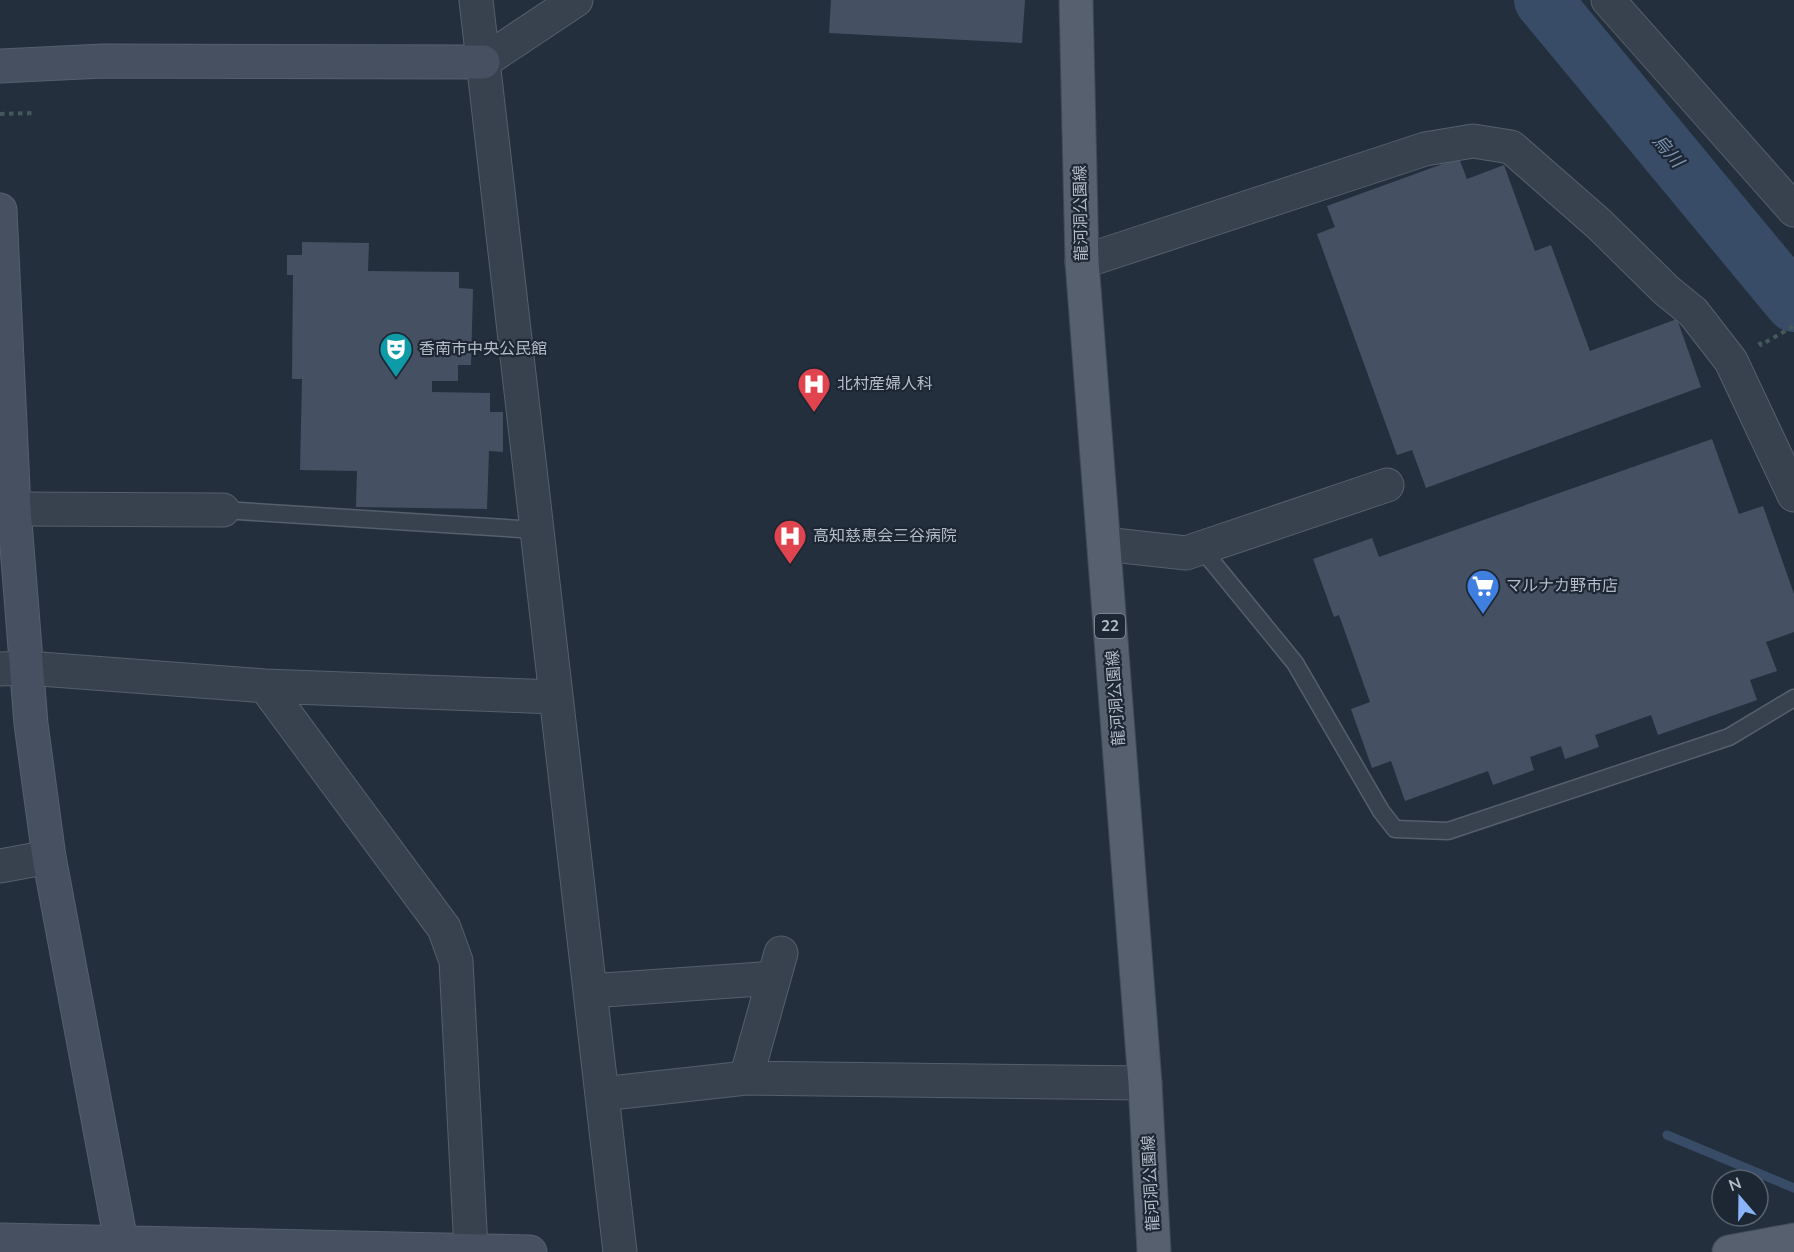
<svg xmlns="http://www.w3.org/2000/svg" width="1794" height="1252" font-family="'Nunito Sans','Noto Sans JP',sans-serif">
<style>
.lines{fill:none;stroke-linecap:round;stroke-linejoin:round}
.stream{stroke:#394c67;stroke-width:9}
.river{stroke:#394c67;stroke-width:58}
.building{fill:#455162}
.lane-casing{stroke:#565f6c;stroke-width:19}
.street-casing{stroke:#565f6c;stroke-width:35}
.secondary-casing{stroke:#565f6c;stroke-width:35}
.primary-casing{stroke:#414a57;stroke-width:35}
.path{stroke:#44595c;stroke-width:4;stroke-dasharray:4.5 4.5;stroke-linecap:butt}
.lane{stroke:#38414e;stroke-width:16}
.street{stroke:#38414e;stroke-width:33}
.secondary{stroke:#465061;stroke-width:33}
.primary{stroke:#56606e;stroke-width:33}
.labels{text-anchor:middle;dominant-baseline:central;stroke-width:4.5;stroke-linejoin:round;paint-order:stroke}
.shield{fill:#1d2633;stroke:#878f9c;stroke-width:1.5}
.shield-label{font-size:15px;font-weight:bold;fill:#b4bcc9}
.street-label{font-size:16px;fill:#b4bcc9;stroke:#1d2633}
.poi-label{font-size:16px;fill:#b4bcc9;stroke:#1d2633;text-anchor:start}
.water-label{font-size:18px;font-style:italic;fill:#7c92b1;stroke:#1d2633}
</style>
<rect width="100%" height="100%" fill="#242f3e"/>
<g class="lines">
<path class="stream" d="M1667,1135L1794,1188"/>
<path class="river" d="M1543,0L1794,303"/>
</g>
<path class="building" d="M831,0H1025L1022,43L829,33Z
M1459,158L1467,179L1504,165L1535,251L1551,245L1590,351L1677,319L1701,387L1426,488L1412,450L1397,455L1317,234L1335,227L1327,206Z
M302,242L369,243L368,271L459,272V288L473,289L471,365H458V381H432V392L490,393V412H503V452L489,451L487,509L356,507L357,471L300,470L302,379H292L293,275H287V255H302Z
M1712,439L1739,514L1763,506L1794,594V632L1766,642L1777,671L1750,680L1757,700L1658,735L1651,715L1595,735L1599,747L1565,759L1561,746L1530,757L1534,770L1493,785L1488,771L1405,801L1391,761L1372,768L1351,709L1370,702L1339,615L1334,617L1313,559L1372,538L1379,557Z"/>
<g class="lines">
<defs>
<path id="lane" d="M223,510L536,530
M1201,548L1295,663L1381,811L1395,829L1448,831L1729,737L1794,698"/>
<path id="street" d="M476,0L620,1252
M1608,0L1794,210
M483,62L576,0
M1082,262L1425,149L1473,141L1511,147L1599,224L1666,290L1693,312L1731,361L1794,495
M14,509L223,510
M1104,544L1186,553L1387,485
M0,669L27,668L265,686L556,697
M265,686L444,928L456,961L471,1249
M0,866L49,857
M590,991L774,978
M746,1078L1145,1083
M602,1094L746,1078L781,953"/>
<path id="secondary" d="M0,66L103,61L483,62
M0,210L14,509L31,724L49,857L123,1252
M0,1240L530,1252"/>
<path id="primary" d="M1076,0L1082,262L1145,1083L1154,1252
M1729,1252L1794,1240"/>
</defs>
<use href="#lane" class="lane-casing"/>
<use href="#street" class="street-casing"/>
<use href="#secondary" class="secondary-casing"/>
<use href="#primary" class="primary-casing"/>
<path class="path" d="M0,114L34,113
M1759,342L1761,345L1794,326"/>
<use href="#lane" class="lane"/>
<use href="#street" class="street"/>
<use href="#secondary" class="secondary"/>
<use href="#primary" class="primary"/>
</g>
<defs>
<symbol id="theatre-pin" viewBox="-11 -11 22 30"><path d="M0 17L-7.5 6A9.5 9.5 0 1 1 7.5 6Z" fill="#0f9aa8" stroke="#1d2633"/><path d="M-5-5.5Q0-4 5-5.5V0Q5 5 0 6Q-5 5-5 0ZM-3.3-2.5H-1v1.5H-3.3ZM1-2.5H3.3v1.5H1ZM-2.8 1Q0 5.5 2.8 1Z" fill="#fff"/></symbol>
<symbol id="hospital-pin" viewBox="-11 -11 22 30"><path d="M0 17L-7.5 6A9.5 9.5 0 1 1 7.5 6Z" fill="#e0444e" stroke="#1d2633"/><path d="M-5-5h3v3.5h4V-5h3V5h-3V1.5h-4V5h-3Z" fill="#fff"/></symbol>
<symbol id="supermarket-pin" viewBox="-11 -11 22 30"><path d="M0 17L-7.5 6A9.5 9.5 0 1 1 7.5 6Z" fill="#3f7fe0" stroke="#1d2633"/><path d="M-6-5.5h2.5l.6 2H6L4.5 2H-2.5L-4.4-4H-6ZM-1.5 3.2a1.3 1.3 0 1 0 .1 0ZM3 3.2a1.3 1.3 0 1 0 .1 0Z" fill="#fff"/></symbol>
</defs>
<g fill-rule="evenodd">
<use href="#theatre-pin" x="377" y="330" width="38" height="52"/>
<use href="#hospital-pin" x="795" y="365" width="38" height="52"/>
<use href="#hospital-pin" x="771" y="517" width="38" height="52"/>
<use href="#supermarket-pin" x="1464" y="567" width="38" height="52"/>
</g>
<g class="labels">
<rect class="shield" x="1095" y="614" width="30" height="24" rx="4.5"/>
<g class="shield-label">
<text x="1110" y="626">22</text>
</g>
<g class="street-label">
<text transform="translate(1081 213) rotate(-91)">龍河洞公園線</text>
<text transform="translate(1116 698) rotate(-94)">龍河洞公園線</text>
<text transform="translate(1151 1183) rotate(-93)">龍河洞公園線</text>
</g>
<g class="poi-label">
<text x="419" y="349">香南市中央公民館</text>
<text x="837" y="384">北村産婦人科</text>
<text x="813" y="536">高知慈恵会三谷病院</text>
<text x="1506" y="586">マルナカ野市店</text>
</g>
<g class="water-label">
<text transform="translate(1668 151) rotate(50)">烏川</text>
</g>
</g>
<g transform="translate(1740 1198) rotate(340)"><circle r="28" fill="#1d2633" stroke="#59626f" stroke-width="1.5"/>
<path d="M0-4.5L10 22L0 15L-10 22Z" fill="#8ab4f8"/>
<text y="-9" font-size="16" font-weight="bold" text-anchor="middle" fill="#b4bcc9">N</text>
</g>
</svg>
